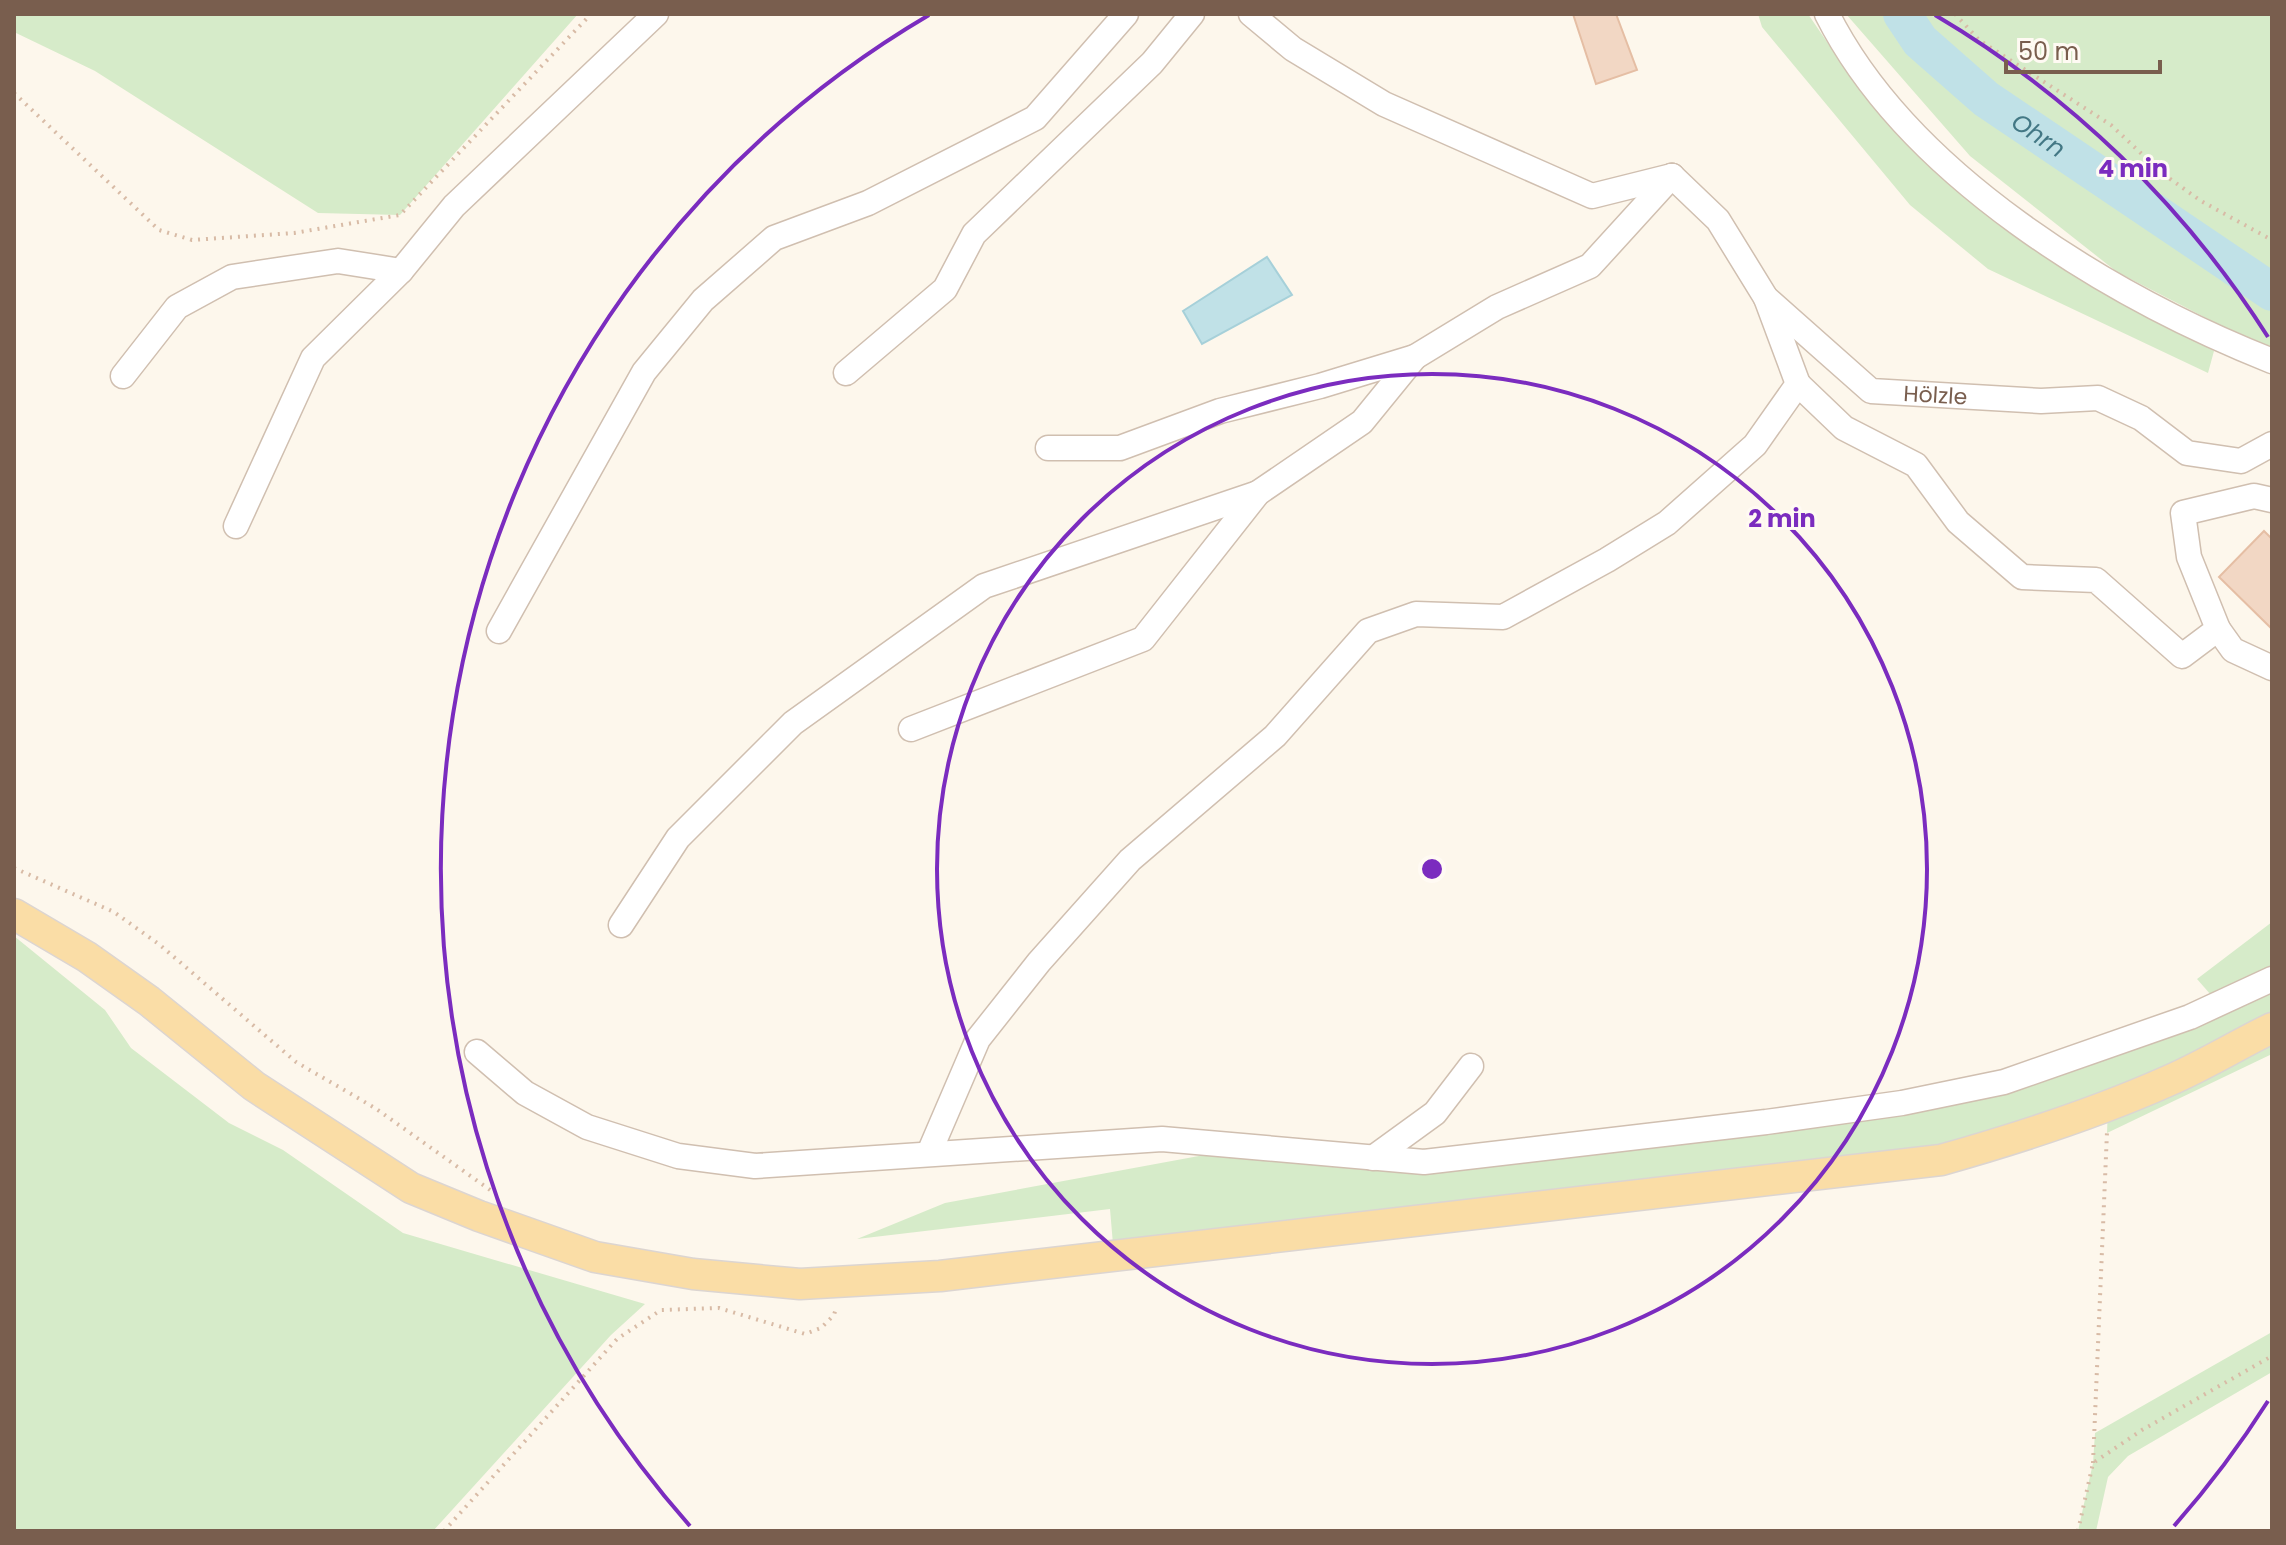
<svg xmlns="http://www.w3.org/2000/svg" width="2286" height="1545" font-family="Poppins,sans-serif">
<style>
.green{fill:#d6ebc9}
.water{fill:#c0e1e7;stroke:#a6d0d9;stroke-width:2}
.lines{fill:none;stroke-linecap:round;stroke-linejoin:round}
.river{stroke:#c0e1e7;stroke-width:38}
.building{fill:#f2d7c4;stroke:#e5bea4;stroke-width:2}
.minor-casing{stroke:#d0bfb0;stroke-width:27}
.major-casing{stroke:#dcd5d1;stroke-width:33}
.path{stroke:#d8bba6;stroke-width:4;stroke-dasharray:2 6;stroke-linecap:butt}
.minor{stroke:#fff;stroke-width:24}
.major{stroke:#fadda6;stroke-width:30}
.ring{fill:none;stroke:#7b2cbf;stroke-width:4}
.labels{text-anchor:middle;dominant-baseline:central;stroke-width:6;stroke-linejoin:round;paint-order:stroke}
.street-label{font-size:22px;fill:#795e4e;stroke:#fffaf3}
.water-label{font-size:24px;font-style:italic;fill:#437885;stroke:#fffaf3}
.centre{fill:#7b2cbf;stroke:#fffaf3;stroke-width:4}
.ring-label{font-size:24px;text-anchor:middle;font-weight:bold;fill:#7b2cbf;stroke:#fffaf3;stroke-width:6;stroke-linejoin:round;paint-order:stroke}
</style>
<rect width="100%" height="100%" fill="#fdf7ec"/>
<path class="green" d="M14,14H578L400,215L318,213L95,71L14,32Z
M1758,14H1808L1857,86L2014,235L2214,351L2208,373L1988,269L1910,205L1762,27Z
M1846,14H2272V352L2117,272L1970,156Z
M2272,922V1054L2107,1133L2108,1107L2033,1134L1114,1256L1110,1209L857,1239L945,1203L1253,1146L1373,1158L1902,1103L2218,1003L2197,979Z
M14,936L105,1010L131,1048L229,1123L283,1150L403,1233L645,1304L611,1335L433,1531H14Z
M2272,1332V1372L2128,1456L2108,1477L2096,1531H2078L2093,1463L2095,1433Z"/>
<path class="water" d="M1267,257L1292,295L1202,344L1183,311Z"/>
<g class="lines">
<path class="river" id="s1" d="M1902,14L1920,41L1986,99L2272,292"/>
</g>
<path class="building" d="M1573,14H1616L1637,70L1596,84Z
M2264,531L2272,539V629L2219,577Z"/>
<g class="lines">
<defs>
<g id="minor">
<path d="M1251,14L1293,49L1384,104L1592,196L1672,176"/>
<path d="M1827,14C1908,175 2109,296 2272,361"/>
<path id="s2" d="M1672,176L1718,220L1766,298L1871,391L2041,401L2098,398L2141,418L2187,453L2241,461L2272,444"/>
<path d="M846,373L945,289L974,234L1152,63L1192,14"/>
<path d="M123,376L177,307L232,277L338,261L401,271L454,206L656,14"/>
<path d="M1798,384L1844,428L1916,465L1958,522L2022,577L2096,580L2182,656L2218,629L2189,557L2183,513L2254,496L2272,500"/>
<path d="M1048,448H1120L1220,411L1320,386L1415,357L1497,307L1590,266L1672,176"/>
<path d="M236,526L313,358L401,271"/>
<path d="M2218,629L2233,650L2272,668"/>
<path d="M499,631L644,372L703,300L774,238L868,203L1035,118L1126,14"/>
<path d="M911,729L1143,639L1258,493L1362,422L1415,357"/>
<path d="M621,925L678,838L793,723L984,586L1258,493"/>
<path d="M477,1052L525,1093L587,1127L678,1156L755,1166L1162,1139L1424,1162L1766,1122L1902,1103L2004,1082L2190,1017L2272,979"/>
<path d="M929,1153L978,1039L1039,962L1130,860L1275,736L1368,631L1416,614L1503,617L1607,560L1667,523L1755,445L1798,384L1766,298"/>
<path d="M1373,1158L1435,1113L1471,1066"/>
</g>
<path id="major" d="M14,914L87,957L149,1001L254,1086L411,1188L479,1216L595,1257L693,1274L800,1284L940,1276L1941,1160C2019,1138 2094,1114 2168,1081C2203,1066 2237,1045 2272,1028"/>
</defs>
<use href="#minor" class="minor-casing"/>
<use href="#major" class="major-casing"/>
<path class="path" d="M1955,14L1979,40L2111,125L2162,173L2201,201L2272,240
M14,93L159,230L192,240L294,233L400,215L591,14
M14,868L114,912L160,945L296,1062L375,1108L493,1192
M2093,1463L2107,1132
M444,1531L617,1339L661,1310L719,1308L805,1334L821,1328L834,1315L836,1308
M2078,1531L2093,1463L2142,1430L2272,1356"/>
<use href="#minor" class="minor"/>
<use href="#major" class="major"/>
</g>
<g class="ring">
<circle cx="1432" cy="869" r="495"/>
<path d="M2268 1401A991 991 0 0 1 2174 1526M690 1526A991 991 0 0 1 929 15M1935 15A991 991 0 0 1 2268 337"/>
</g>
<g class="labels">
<g class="street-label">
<text stroke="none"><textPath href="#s2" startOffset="360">Hölzle</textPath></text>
</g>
<g class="water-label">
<text stroke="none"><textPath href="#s1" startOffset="184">Ohrn</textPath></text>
</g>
</g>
<circle cx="1432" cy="869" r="12" class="centre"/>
<g class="ring-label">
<text x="2133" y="177">4 min</text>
<text x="1782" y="527">2 min</text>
</g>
<rect width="2286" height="1545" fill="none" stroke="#795e4e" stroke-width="32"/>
<path d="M2006 60v12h154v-12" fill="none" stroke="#795e4e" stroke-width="4"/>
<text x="2018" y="60" font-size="24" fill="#795e4e" stroke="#fffaf3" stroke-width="6" paint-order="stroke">50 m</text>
</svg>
